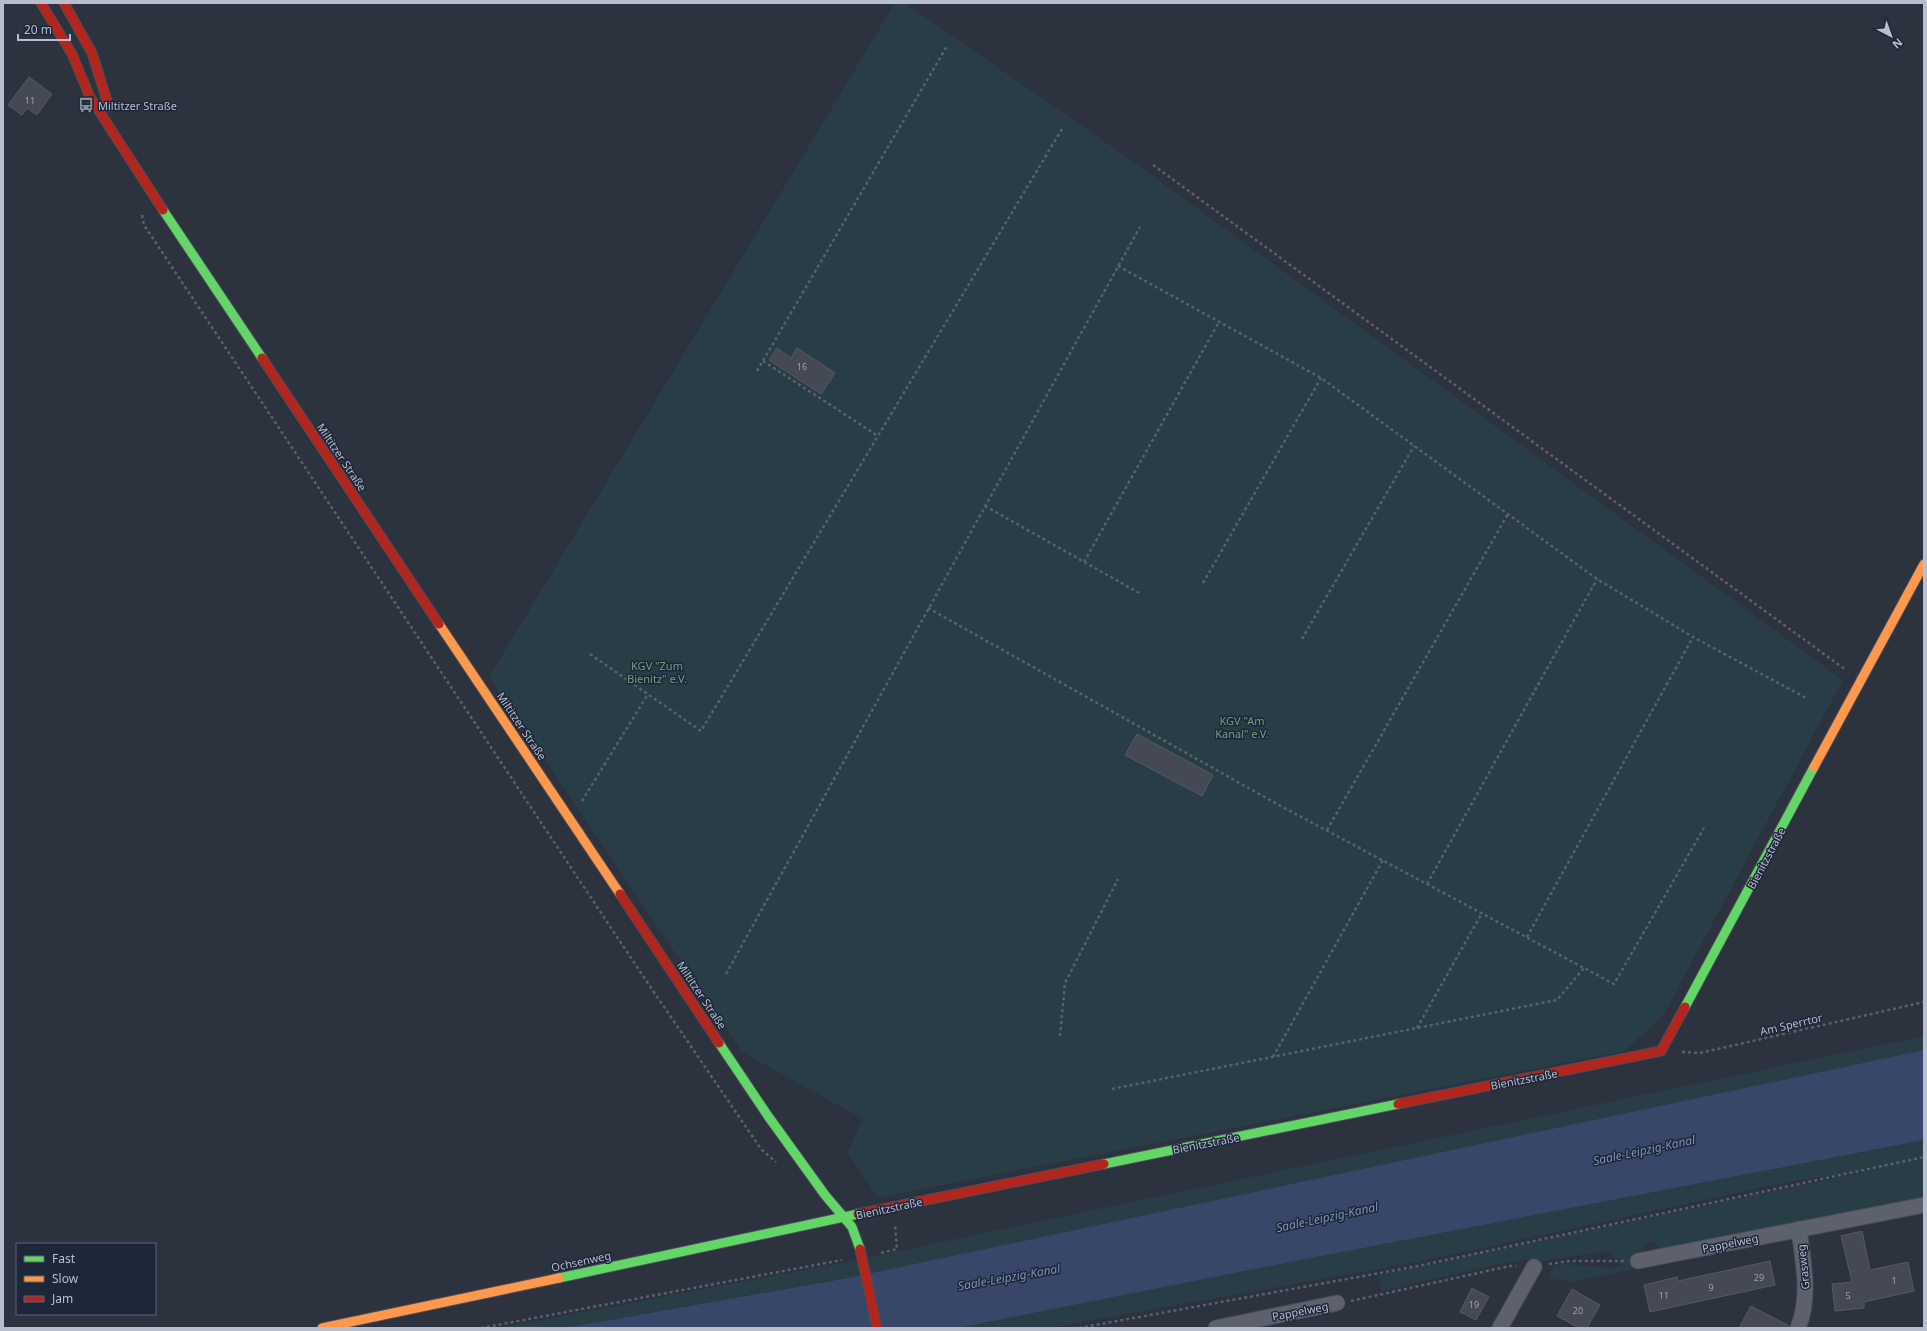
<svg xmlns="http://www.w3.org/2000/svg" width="1927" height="1331" font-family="'Noto Sans',sans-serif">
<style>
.green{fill:#283d45}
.water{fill:#374669}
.building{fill:#444953;stroke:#545a65}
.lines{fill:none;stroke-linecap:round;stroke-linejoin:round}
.street-casing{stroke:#494d57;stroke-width:17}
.fast-casing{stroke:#494d57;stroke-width:11}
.slow-casing{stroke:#494d57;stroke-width:11}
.jam-casing{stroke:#494d57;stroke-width:11}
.path{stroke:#5b6068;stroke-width:2.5;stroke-dasharray:3 3;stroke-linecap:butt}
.street{stroke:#5d616b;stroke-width:15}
.fast{stroke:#63d668;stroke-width:9}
.slow{stroke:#ff974d;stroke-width:9}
.jam{stroke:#b3261e;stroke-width:9}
.jam-bridge-casing{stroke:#494d57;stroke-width:11;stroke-linecap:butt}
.jam-bridge{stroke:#b3261e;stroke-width:9}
.labels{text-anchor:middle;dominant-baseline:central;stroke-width:3;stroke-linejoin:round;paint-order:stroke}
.number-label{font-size:9px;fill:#9aa1af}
.poi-label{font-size:11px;fill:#b7bece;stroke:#1e273a;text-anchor:start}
.street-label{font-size:11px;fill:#b7bece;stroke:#1e273a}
.park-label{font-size:11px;fill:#6da07e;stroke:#1e273a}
.water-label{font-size:12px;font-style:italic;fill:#7c8fb7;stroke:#1e273a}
</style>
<rect width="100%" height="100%" fill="#2c323e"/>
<path class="green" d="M895,3H905L1124,155L1843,680L1664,1014L1625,1051L878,1198L847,1152L863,1119L742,1052L489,677Z
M1924,1036V1050L848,1278L565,1328H499L846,1262Z
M1924,1140V1198L1659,1249L1653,1241L1644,1243V1247L1640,1255L1632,1257L1634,1269L1572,1282L1549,1278L1551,1268L1564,1264L1613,1268L1621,1265L1619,1259L1608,1251L1537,1262L1528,1260L1508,1262L1381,1291L1378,1275L1864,1172L1793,1181L1417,1262L1050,1328H958L1265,1267Z"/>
<path class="water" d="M1924,1050V1140L1265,1267L958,1328H565L848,1278Z"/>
<path class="building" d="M29,77L52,94L37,115L27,108L22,115L8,105Z
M777,348L791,358L797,348L835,373L821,394L769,360Z
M1137,734L1213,775L1202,796L1125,755Z
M1862,1231L1870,1270L1908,1262L1914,1291L1864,1302V1308L1835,1311L1832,1284L1852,1282L1841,1236Z
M1770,1261L1775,1285L1650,1312L1644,1285L1677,1277L1678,1281Z
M1472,1288L1489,1297L1476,1320L1460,1312Z
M1572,1289L1600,1305L1587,1328H1579L1557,1316Z
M1751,1306L1789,1326V1328H1739Z"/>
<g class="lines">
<defs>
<path id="street" d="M1638,1261L1924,1205
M1216,1328L1337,1303
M1500,1328L1534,1267
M1798,1328C1811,1296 1803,1263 1799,1229"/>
<path id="fast" d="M163,210L262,358
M1685,1007L1814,767
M719,1043L768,1116L825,1195L852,1227L860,1249
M1104,1164L1398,1104
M559,1278L858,1214"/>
<path id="slow" d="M439,624L620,894
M1814,767L1924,564
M322,1328L559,1278"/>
<path id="jam" d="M41,3L72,54L90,97L163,210
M64,3L92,53L109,107
M262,358L439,624
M620,894L719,1043
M1398,1104L1661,1051L1685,1007
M858,1214L1104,1164"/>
</defs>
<use href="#street" class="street-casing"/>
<use href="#fast" class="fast-casing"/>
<use href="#slow" class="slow-casing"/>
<use href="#jam" class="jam-casing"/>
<path class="path" d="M1153,165L1846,670
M142,215L144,225L643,976L761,1149L776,1162
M1118,266L1321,378L1597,579L1693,637L1808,699
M763,361L878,436
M757,371L947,46
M985,506L1141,594
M1084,562L1219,322
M1203,583L1321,378
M928,608L1277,804L1614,984L1704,828
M1302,639L1414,446
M590,654L701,731L1062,129
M582,801L648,694
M1327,830L1508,514
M1427,884L1597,579
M1527,937L1693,637
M726,974L1140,227
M1417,1028L1482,913
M1060,1036L1065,983L1118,879
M1682,1052L1700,1053L1924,1002
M1273,1057L1383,860
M1112,1089L1557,1000L1584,968
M881,1253L897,1249L895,1225
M1549,1264L1570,1261H1624
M1351,1301L1510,1266H1516
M481,1328L842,1260
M1079,1328L1418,1266L1924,1157"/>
<use href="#street" class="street"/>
<use href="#fast" class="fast"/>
<use href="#slow" class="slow"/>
<use href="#jam" class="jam"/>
<defs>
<path id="jam-bridge" d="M860,1249L877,1328"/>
</defs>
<use href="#jam-bridge" class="jam-bridge-casing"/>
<use href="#jam-bridge" class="jam-bridge"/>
</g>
<defs>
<symbol id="bus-bare" viewBox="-9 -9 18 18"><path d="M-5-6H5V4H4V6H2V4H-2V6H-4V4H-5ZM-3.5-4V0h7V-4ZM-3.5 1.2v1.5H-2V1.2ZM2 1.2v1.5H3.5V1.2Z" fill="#868d9c" stroke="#1e273a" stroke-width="2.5" paint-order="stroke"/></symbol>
</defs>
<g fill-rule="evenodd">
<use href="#bus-bare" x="75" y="94" width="22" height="22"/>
</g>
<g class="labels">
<g class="number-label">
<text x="30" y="100">11</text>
<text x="802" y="366">16</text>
<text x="1759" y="1277">29</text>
<text x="1894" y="1280">1</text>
<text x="1711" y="1287">9</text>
<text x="1664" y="1295">11</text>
<text x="1848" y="1295">5</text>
<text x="1474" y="1304">19</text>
<text x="1578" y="1310">20</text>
</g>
<g class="poi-label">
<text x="98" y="105">Miltitzer Straße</text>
</g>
<g class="street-label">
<text transform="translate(342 457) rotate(56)">Miltitzer Straße</text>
<text transform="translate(522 726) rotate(56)">Miltitzer Straße</text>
<text transform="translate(1766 858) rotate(-62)">Bienitzstraße</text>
<text transform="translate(702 995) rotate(56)">Miltitzer Straße</text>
<text transform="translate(1791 1024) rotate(-13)">Am Sperrtor</text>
<text transform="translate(1524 1079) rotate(-11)">Bienitzstraße</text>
<text transform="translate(1206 1143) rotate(-11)">Bienitzstraße</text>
<text transform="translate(889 1208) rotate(-12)">Bienitzstraße</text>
<text transform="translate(1730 1243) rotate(-11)">Pappelweg</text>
<text transform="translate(581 1261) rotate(-12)">Ochsenweg</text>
<text transform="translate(1803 1267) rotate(-96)">Grasweg</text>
<text transform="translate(1300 1311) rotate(-11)">Pappelweg</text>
</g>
<g class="park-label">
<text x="657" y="665">KGV "Zum<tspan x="657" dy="13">Bienitz" e.V.</tspan></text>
<text x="1242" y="720">KGV "Am<tspan x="1242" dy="13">Kanal" e.V.</tspan></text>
</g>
<g class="water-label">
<text transform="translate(1644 1150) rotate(-12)">Saale-Leipzig-Kanal</text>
<text transform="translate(1327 1217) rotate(-12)">Saale-Leipzig-Kanal</text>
<text transform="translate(1009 1277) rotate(-10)">Saale-Leipzig-Kanal</text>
</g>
</g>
<rect width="1927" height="1331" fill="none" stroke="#b7bece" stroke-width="8"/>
<rect x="16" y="1243" width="140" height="72" fill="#1e273a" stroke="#5b6375"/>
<rect x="24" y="1256" width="20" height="6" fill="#63d668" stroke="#5b6375"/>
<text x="52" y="1263" font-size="12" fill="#b7bece">Fast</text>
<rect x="24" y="1276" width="20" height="6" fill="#ff974d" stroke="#5b6375"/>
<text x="52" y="1283" font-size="12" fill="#b7bece">Slow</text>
<rect x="24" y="1296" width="20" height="6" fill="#b3261e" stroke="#5b6375"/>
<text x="52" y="1303" font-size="12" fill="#b7bece">Jam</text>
<g transform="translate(1891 36) rotate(139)" stroke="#1e273a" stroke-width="3" paint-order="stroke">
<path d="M0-3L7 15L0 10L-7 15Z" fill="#b7bece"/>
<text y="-6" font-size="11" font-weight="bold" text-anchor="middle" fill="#b7bece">N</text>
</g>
<path d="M18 34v6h52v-6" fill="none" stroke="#b7bece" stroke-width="2"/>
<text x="24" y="34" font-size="12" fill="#b7bece" stroke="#1e273a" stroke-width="3" paint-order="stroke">20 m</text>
</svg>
